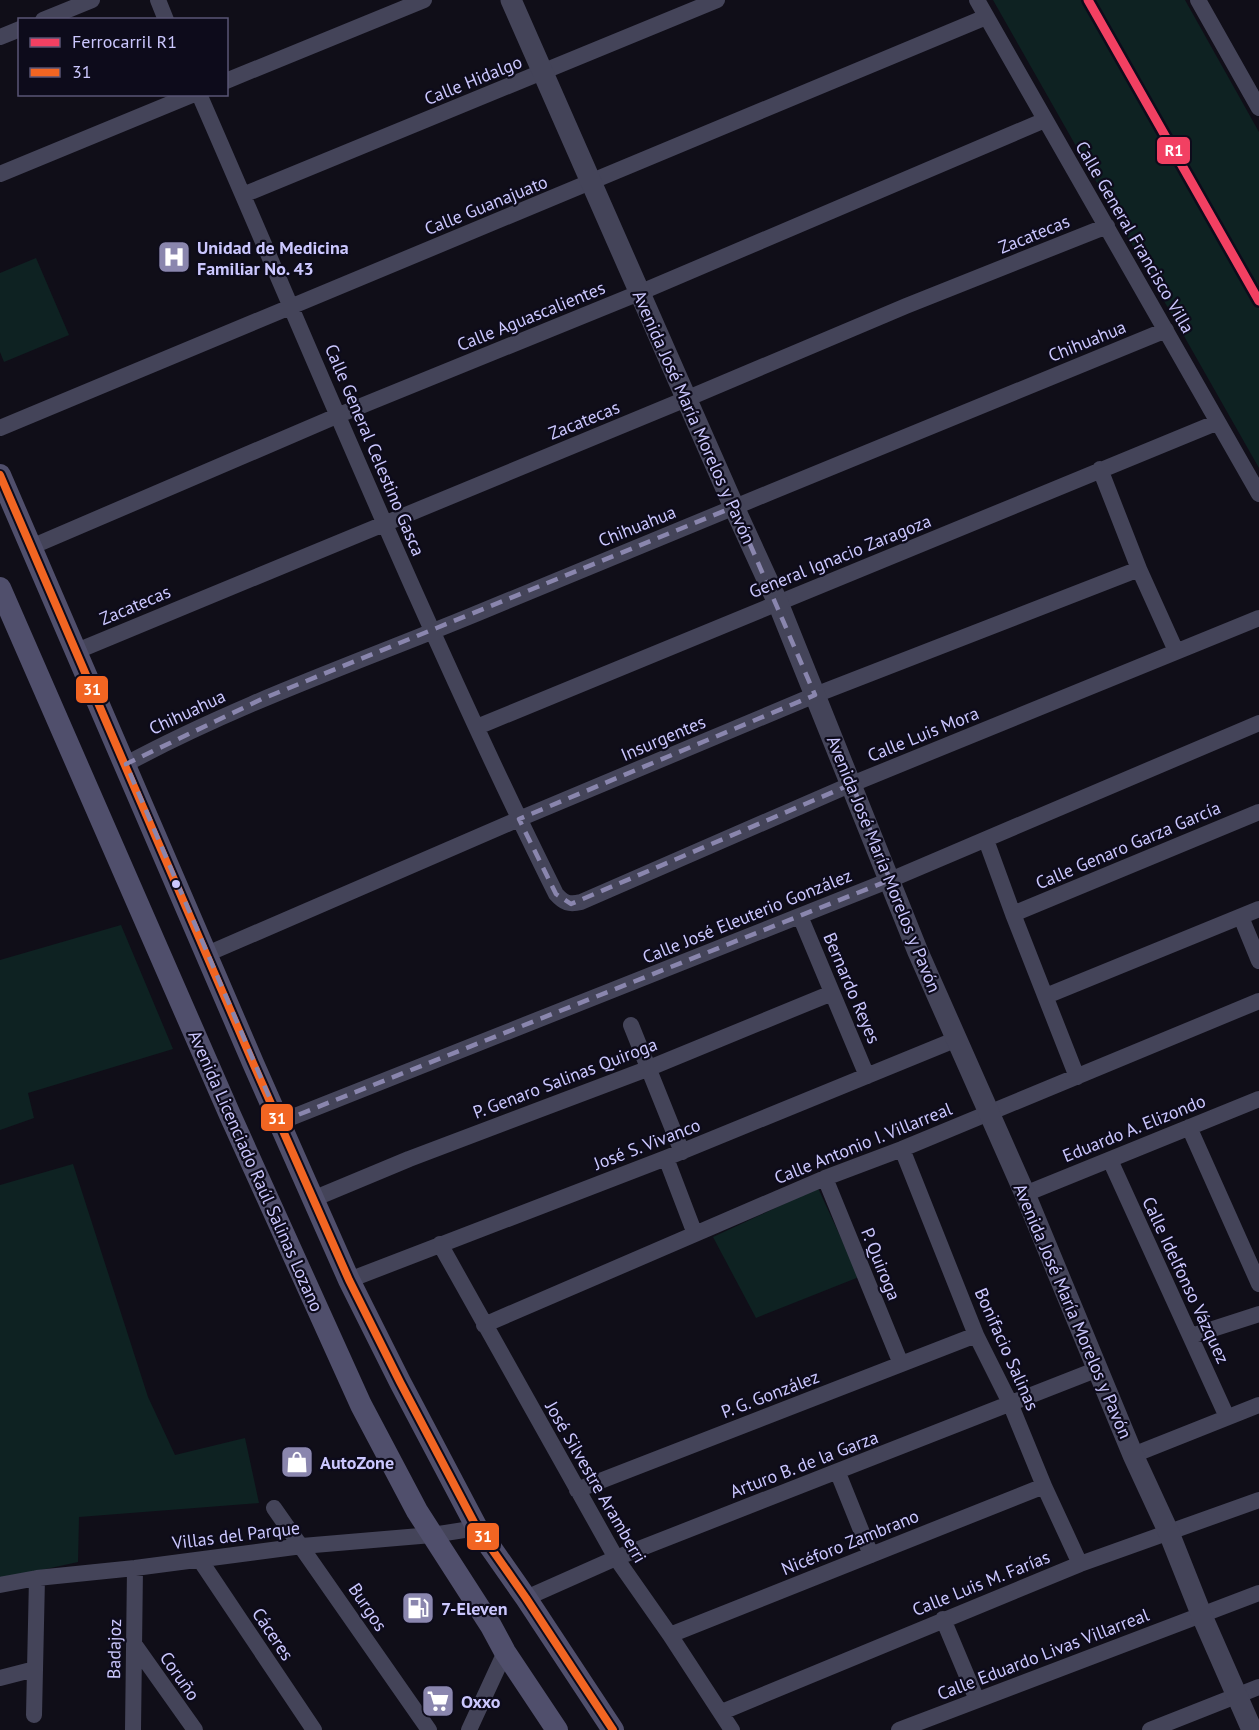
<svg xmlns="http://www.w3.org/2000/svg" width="1259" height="1730" font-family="'PT Sans',sans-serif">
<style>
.green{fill:#0e2222}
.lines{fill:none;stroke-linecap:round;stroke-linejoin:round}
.minor{stroke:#444459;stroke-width:16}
.tertiary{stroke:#444459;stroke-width:21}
.secondary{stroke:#504f6c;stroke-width:22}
.bus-1-casing{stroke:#0d0b1b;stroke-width:12}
.bus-1{stroke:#f26522;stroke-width:8}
.rail-1-casing{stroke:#0d0b1b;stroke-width:14}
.rail-1{stroke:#f24062;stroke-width:9}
.marked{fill:none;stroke:#8a86ae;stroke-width:4.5;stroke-dasharray:12 8;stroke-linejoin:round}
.bus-dot{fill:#cbc7fe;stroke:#0d0b1b;stroke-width:2}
.labels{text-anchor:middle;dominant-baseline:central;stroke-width:4.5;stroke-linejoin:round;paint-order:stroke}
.street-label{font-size:18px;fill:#cbc7fe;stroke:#0d0b1b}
.poi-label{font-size:18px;font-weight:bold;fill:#cbc7fe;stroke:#0d0b1b;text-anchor:start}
.line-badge{stroke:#0d0b1b;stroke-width:2}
.badge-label{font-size:16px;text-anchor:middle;font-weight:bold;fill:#fff}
</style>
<rect width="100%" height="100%" fill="#100e18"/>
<path class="green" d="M993,0H1185L1259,132V468Z
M36,258L69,335L4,362L0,352V273Z
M121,925L173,1049L28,1093L34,1118L0,1130V960Z
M73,1164L148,1397L175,1455L245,1438L259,1503L79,1517L78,1562L0,1579V1185Z
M818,1188L859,1277L756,1318L713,1237Z"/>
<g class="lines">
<path class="minor" d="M158,0L166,20
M977,0L1259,494
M1198,0L1259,108
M43,20L92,0
M0,37L20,29
M226,81L424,0
M199,94C316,362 426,632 556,894C564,903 569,905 581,902L852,784L1259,618
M0,174L194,94
M243,195L717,0
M0,428L986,17
M1100,469L1139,569L1176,651
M31,547L339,415L639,293L1045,120
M77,651L686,399L906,306L1107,226
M477,727L1218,422
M126,764C243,701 368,659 490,608C715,515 941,422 1166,330
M986,840L1013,914L1077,1077
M1013,914L1259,812
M800,916L867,1076
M1241,917L1259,961
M207,954L519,819L815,695L1139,569
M1046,996L1259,909
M631,1025L682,1152
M280,1122L890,880L1259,723
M1189,1127L1259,1284
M902,1149L976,1335L1010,1403L1044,1486L1080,1564
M666,1158L695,1234
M1110,1160L1227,1417
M825,1178L901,1364
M1025,1194L1259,1099
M313,1199L409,1159L647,1069L832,993
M440,1244L616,1558L670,1635L732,1730
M349,1280L666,1158L957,1039
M484,1325L825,1178L902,1149L1259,1001
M1191,1336L1259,1314
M1133,1455L1259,1405
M838,1473L871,1555
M577,1490L976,1335
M274,1508L429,1730
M200,1560L314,1730
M0,1585L37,1578L135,1568L302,1546L432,1535L477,1528
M526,1598L616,1558L1098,1369
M943,1619L977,1700
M670,1635L1044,1486
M134,1644L195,1730
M0,1678L35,1669
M722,1712L1080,1564L1259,1500
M34,1715L37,1578
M133,1730L135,1568
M469,1730L505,1652
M899,1730L1259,1593
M1150,1730L1259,1687"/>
<path class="tertiary" d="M511,0L734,507L778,603L918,952L1025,1194L1133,1455L1169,1533L1202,1616L1252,1730"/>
<path class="secondary" d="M0,475L253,1063L349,1280L400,1382L477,1528L526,1598L613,1730
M0,588L230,1115L361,1405L417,1511L491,1626L505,1652L557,1730"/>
<defs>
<path id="bus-1" d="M0,475L253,1063L349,1280L400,1382L477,1528L526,1598L613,1730"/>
</defs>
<use href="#bus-1" class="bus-1-casing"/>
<use href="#bus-1" class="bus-1"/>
<defs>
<path id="rail-1" d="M1088,0L1259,301"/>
</defs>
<use href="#rail-1" class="rail-1-casing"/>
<use href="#rail-1" class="rail-1"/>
</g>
<path class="marked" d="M734,507L815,695L519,819L556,894L571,904L852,784L890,880L280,1122L126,764L262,699Z"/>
<defs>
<symbol id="hospital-square" viewBox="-11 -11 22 22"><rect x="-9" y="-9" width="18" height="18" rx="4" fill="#8a86ae" stroke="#0d0b1b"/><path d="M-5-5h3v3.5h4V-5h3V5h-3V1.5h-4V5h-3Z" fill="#fff"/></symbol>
<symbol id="shop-square" viewBox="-11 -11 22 22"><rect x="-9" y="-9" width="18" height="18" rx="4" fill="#8a86ae" stroke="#0d0b1b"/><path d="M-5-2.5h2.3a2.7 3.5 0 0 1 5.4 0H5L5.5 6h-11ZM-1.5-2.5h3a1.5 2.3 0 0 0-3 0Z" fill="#fff"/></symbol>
<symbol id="fuel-square" viewBox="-11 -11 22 22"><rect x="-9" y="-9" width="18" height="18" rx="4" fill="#8a86ae" stroke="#0d0b1b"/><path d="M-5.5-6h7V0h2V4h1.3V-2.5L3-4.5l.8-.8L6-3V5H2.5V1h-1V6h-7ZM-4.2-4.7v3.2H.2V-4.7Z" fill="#fff"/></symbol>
<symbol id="supermarket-square" viewBox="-11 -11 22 22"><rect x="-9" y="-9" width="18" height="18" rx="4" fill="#8a86ae" stroke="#0d0b1b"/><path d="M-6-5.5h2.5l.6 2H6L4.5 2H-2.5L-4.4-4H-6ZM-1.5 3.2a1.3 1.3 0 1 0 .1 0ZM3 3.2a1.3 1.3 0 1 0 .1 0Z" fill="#fff"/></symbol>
</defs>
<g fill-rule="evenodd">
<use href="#hospital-square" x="155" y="238" width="38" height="38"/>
<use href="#shop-square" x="278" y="1443" width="38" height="38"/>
<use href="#fuel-square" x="399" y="1589" width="38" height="38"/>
<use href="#supermarket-square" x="419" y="1682" width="38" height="38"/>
</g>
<circle class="bus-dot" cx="176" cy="884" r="5"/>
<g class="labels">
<g class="street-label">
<text transform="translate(473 80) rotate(-22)">Calle Hidalgo</text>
<text transform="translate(486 205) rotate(-22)">Calle Guanajuato</text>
<text transform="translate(1034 234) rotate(-22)">Zacatecas</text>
<text transform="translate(1135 237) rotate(60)">Calle General Francisco Villa</text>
<text transform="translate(531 316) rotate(-22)">Calle Aguascalientes</text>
<text transform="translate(1087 341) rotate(-22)">Chihuahua</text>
<text transform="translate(694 417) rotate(66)">Avenida José María Morelos y Pavón</text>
<text transform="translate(584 420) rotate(-22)">Zacatecas</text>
<text transform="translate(375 450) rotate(67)">Calle General Celestino Gasca</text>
<text transform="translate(637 526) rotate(-22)">Chihuahua</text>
<text transform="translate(840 556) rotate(-22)">General Ignacio Zaragoza</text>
<text transform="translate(135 605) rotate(-23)">Zacatecas</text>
<text transform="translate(187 712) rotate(-25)">Chihuahua</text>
<text transform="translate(923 734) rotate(-22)">Calle Luis Mora</text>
<text transform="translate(663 738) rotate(-23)">Insurgentes</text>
<text transform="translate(1128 845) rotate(-23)">Calle Genaro Garza García</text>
<text transform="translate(884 864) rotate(68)">Avenida José María Morelos y Pavón</text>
<text transform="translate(747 916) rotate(-22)">Calle José Eleuterio González</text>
<text transform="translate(852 988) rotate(67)">Bernardo Reyes</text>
<text transform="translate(565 1078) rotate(-21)">P. Genaro Salinas Quiroga</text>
<text transform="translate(1134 1128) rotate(-22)">Eduardo A. Elizondo</text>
<text transform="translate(863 1143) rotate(-22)">Calle Antonio I. Villarreal</text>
<text transform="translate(647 1144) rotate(-21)">José S. Vivanco</text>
<text transform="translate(256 1171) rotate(66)">Avenida Licenciado Raúl Salinas Lozano</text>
<text transform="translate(881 1264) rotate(68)">P. Quiroga</text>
<text transform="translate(1186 1280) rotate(65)">Calle Idelfonso Vázquez</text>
<text transform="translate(1073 1311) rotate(67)">Avenida José María Morelos y Pavón</text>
<text transform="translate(1007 1349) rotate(66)">Bonifacio Salinas</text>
<text transform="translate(770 1394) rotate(-21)">P. G. González</text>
<text transform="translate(804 1464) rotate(-21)">Arturo B. de la Garza</text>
<text transform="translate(596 1482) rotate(60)">José Silvestre Aramberri</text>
<text transform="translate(236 1535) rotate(-7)">Villas del Parque</text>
<text transform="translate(850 1542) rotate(-22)">Nicéforo Zambrano</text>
<text transform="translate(981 1583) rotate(-22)">Calle Luis M. Farías</text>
<text transform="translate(368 1607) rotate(56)">Burgos</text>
<text transform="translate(273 1634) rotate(56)">Cáceres</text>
<text transform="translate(114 1649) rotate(-89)">Badajoz</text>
<text transform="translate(1043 1654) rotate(-21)">Calle Eduardo Livas Villarreal</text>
<text transform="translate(180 1676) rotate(55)">Coruño</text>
</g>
<g class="poi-label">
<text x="197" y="247">Unidad de Medicina<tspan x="197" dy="21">Familiar No. 43</tspan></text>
<text x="320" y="1462">AutoZone</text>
<text x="441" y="1608">7-Eleven</text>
<text x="461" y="1701">Oxxo</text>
</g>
</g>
<g class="line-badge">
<rect x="1156" y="136" width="35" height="29" rx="6" fill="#f24062"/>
<rect x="75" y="675" width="34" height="29" rx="6" fill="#f26522"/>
<rect x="260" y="1103" width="34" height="29" rx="6" fill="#f26522"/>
<rect x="466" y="1522" width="34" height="29" rx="6" fill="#f26522"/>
</g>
<g class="badge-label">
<text x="1174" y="156">R1</text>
<text x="92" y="695">31</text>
<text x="277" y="1124">31</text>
<text x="483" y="1542">31</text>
</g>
<rect x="18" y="18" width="210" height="78" fill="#0d0b1b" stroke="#595676" stroke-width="1.5"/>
<rect x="30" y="38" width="30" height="9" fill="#f24062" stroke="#595676" stroke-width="1.5"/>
<text x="72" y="48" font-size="18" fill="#cbc7fe">Ferrocarril R1</text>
<rect x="30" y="68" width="30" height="9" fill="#f26522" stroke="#595676" stroke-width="1.5"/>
<text x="72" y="78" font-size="18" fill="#cbc7fe">31</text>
</svg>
